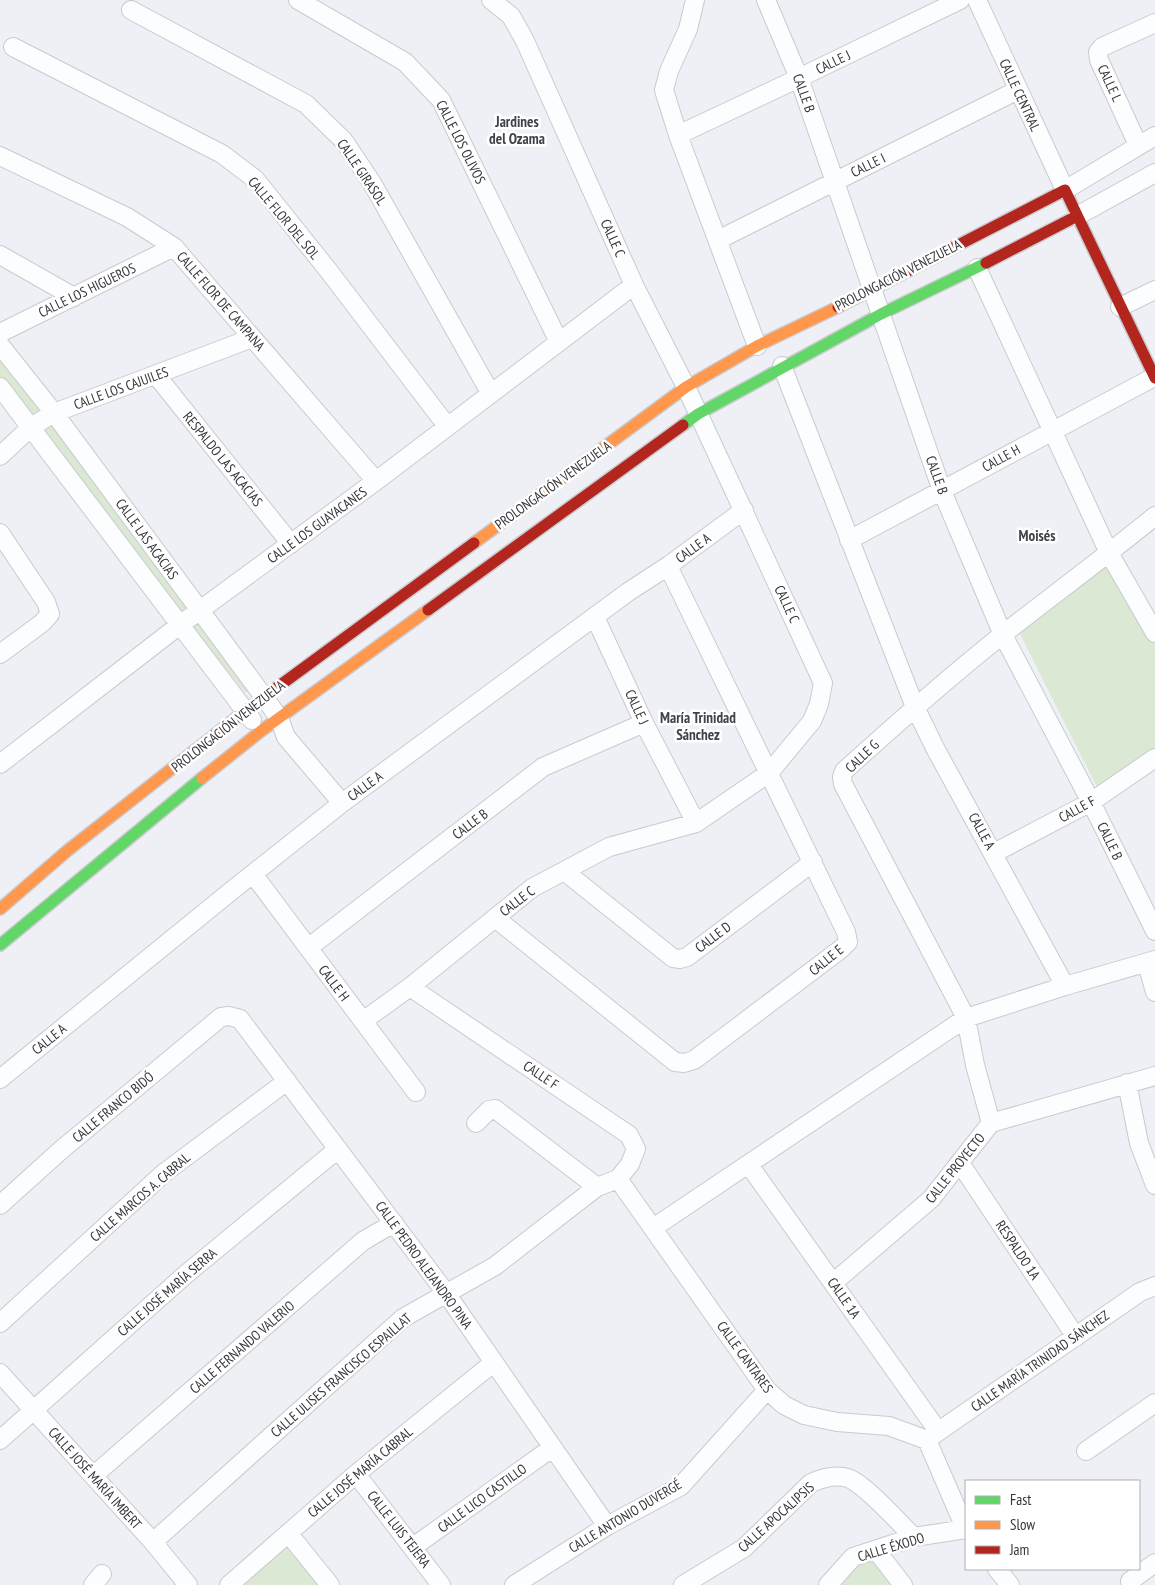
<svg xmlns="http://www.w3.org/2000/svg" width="1155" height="1585" font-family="'PT Sans Narrow',sans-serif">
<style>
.green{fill:#dae8d4}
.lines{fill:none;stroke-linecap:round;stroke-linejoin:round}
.street-casing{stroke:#c9cacf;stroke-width:20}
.fast-casing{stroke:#c9cacf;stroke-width:14}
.slow-casing{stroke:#c9cacf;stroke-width:14}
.jam-casing{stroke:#c9cacf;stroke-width:14}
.street{stroke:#fcfdfe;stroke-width:18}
.fast{stroke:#63d668;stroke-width:11}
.slow{stroke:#ff974d;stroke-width:11}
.jam{stroke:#b3261e;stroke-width:11}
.labels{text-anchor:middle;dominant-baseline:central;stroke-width:5;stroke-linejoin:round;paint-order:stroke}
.street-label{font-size:14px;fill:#36373c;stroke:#fff}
.neighbourhood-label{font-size:15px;font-weight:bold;fill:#41434c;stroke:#fff}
</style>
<rect width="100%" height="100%" fill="#eef0f6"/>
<path class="green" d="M0,350L260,683L245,693L0,383Z
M1121,553L1155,618V756L1101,795L1018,630Z
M289,1539L325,1585H236Z
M875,1553L900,1585H832L854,1560Z"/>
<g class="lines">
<defs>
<path id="street" d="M298,0L405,62L441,100L559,342
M695,0L688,29L669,71L664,90L678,135L757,346
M766,0L799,78L942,491L1003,635L1091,802L1155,931
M977,0L1065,190L1155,136
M131,10L306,104L344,141L372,183L491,394
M13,47L222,154L255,179L328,270L447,426
M678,135L799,78L960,0
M1138,145L1099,60L1098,52L1102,47L1155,23
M0,156L127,217L174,247L376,481
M1077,216L1155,173
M718,240L1018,90
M0,255L74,297
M977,268L1109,553L1155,633
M1120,307L1155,290
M0,333L174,247
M0,345L54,413L264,697L279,718L286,737L342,803
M782,366L915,707L935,748L1065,986
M156,375L291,544
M0,387L252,720
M0,456L31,427L54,413L252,338
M0,533L46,602L50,614L42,623L0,654
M849,540L1154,377
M595,617L644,723L696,823
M0,764L181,624L376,481L634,285
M994,853L1091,802L1155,758
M564,871L673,958L680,959L687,957L813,862
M253,874L416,1092
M495,918L675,1062L684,1063L694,1060L841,949L848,942L846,932L668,566
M308,948L543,767L644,723
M1147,963L1155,992
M410,987L629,1135L636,1149L630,1164L618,1179
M363,1021L410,987L532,888L609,847L696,823L769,773L812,721L819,704L823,683L686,387L634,285L525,41L511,16L491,0
M0,1079L230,892L342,803L628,592L668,566L744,510
M1127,1083L1139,1143L1155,1185
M476,1123L489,1110L495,1109L597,1187
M991,1123L975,1065L966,1018L843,784L842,777L844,771C896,724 948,678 1002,635C1053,595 1105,557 1155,516
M960,1163L1076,1337
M749,1165L938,1431
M618,1179L767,1390L784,1405L804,1415L837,1422L889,1426L927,1440L966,1530
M0,1205L61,1150L221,1017L229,1016L240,1019L446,1293L607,1526
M653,1228L966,1018L1065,986L1155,960
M833,1283L931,1199L991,1123L1155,1076
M0,1323L164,1173L287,1081
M0,1373L153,1542L188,1585
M929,1438L1140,1292L1155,1286
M0,1440L185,1275L338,1149
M1086,1451L1155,1403
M356,1474L441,1585
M93,1476L363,1241L394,1223
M288,1533L330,1585
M153,1542L403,1318L495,1266L597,1187L618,1179
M413,1547L552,1448
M876,1550L903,1585
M997,1569L1010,1585
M1130,1581L1155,1563
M93,1585L102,1574
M229,1585L356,1474L493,1363
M514,1585L607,1526L681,1486L767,1390
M683,1585L744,1548L811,1483C822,1478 835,1474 848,1478C865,1484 899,1523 914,1537
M828,1585L853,1557L914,1537L966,1529"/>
<path id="fast" d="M683,425L698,414L881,314L986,263
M0,945L202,778"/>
<path id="slow" d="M474,543L686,387L757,346L838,307
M202,778L261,731L428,610
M0,909L67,851L207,741"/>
<path id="jam" d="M986,263L1077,216
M838,307L1065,190L1155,378
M428,610L683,425
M207,741L245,711L474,543"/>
</defs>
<use href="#street" class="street-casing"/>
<use href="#fast" class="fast-casing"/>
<use href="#slow" class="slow-casing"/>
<use href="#jam" class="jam-casing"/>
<use href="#street" class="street"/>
<use href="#fast" class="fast"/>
<use href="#slow" class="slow"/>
<use href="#jam" class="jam"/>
</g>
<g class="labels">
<g class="street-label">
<text transform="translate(833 62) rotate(-26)">CALLE J</text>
<text transform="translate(1110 83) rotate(65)">CALLE L</text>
<text transform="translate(804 93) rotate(70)">CALLE B</text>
<text transform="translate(1020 95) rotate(65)">CALLE CENTRAL</text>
<text transform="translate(461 142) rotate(63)">CALLE LOS OLIVOS</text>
<text transform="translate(868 165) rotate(-26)">CALLE I</text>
<text transform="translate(362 172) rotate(56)">CALLE GIRASOL</text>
<text transform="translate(284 218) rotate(50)">CALLE FLOR DEL SOL</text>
<text transform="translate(613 238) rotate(66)">CALLE C</text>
<text transform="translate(898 275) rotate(-27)">PROLONGACIÓN VENEZUELA</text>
<text transform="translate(87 290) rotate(-26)">CALLE LOS HIGUEROS</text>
<text transform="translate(221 301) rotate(49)">CALLE FLOR DE CAMPANA</text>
<text transform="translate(121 388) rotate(-20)">CALLE LOS CAJUILES</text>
<text transform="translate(1001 458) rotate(-29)">CALLE H</text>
<text transform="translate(223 459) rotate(51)">RESPALDO LAS ACACIAS</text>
<text transform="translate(937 475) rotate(70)">CALLE B</text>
<text transform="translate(553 485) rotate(-36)">PROLONGACIÓN VENEZUELA</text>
<text transform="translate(317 525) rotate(-36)">CALLE LOS GUAYACANES</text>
<text transform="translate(147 539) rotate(54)">CALLE LAS ACACIAS</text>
<text transform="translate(693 548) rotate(-36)">CALLE A</text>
<text transform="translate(787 604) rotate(65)">CALLE C</text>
<text transform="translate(637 707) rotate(65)">CALLE J</text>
<text transform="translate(228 726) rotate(-38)">PROLONGACIÓN VENEZUELA</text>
<text transform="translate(862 756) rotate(-44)">CALLE G</text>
<text transform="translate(365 786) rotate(-36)">CALLE A</text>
<text transform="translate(1077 809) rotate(-29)">CALLE F</text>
<text transform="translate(470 824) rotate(-37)">CALLE B</text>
<text transform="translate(982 831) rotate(61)">CALLE A</text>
<text transform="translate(1110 841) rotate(64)">CALLE B</text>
<text transform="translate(517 901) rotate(-37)">CALLE C</text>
<text transform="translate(713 937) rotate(-37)">CALLE D</text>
<text transform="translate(826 960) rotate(-39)">CALLE E</text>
<text transform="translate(334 983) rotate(53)">CALLE H</text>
<text transform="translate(49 1039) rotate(-39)">CALLE A</text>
<text transform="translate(541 1075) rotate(34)">CALLE F</text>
<text transform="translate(113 1107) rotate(-40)">CALLE FRANCO BIDÓ</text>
<text transform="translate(955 1168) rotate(-51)">CALLE PROYECTO</text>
<text transform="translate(140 1197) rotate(-41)">CALLE MARCOS A. CABRAL</text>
<text transform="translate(1018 1250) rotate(56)">RESPALDO 1A</text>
<text transform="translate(424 1265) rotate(54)">CALLE PEDRO ALEJANDRO PINA</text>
<text transform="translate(167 1292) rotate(-41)">CALLE JOSÉ MARÍA SERRA</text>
<text transform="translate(844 1298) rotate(55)">CALLE 1A</text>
<text transform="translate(242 1347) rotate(-41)">CALLE FERNANDO VALERIO</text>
<text transform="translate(745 1357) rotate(54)">CALLE CANTARES</text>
<text transform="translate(1040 1361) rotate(-35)">CALLE MARÍA TRINIDAD SÁNCHEZ</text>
<text transform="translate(341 1375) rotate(-41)">CALLE ULISES FRANCISCO ESPAILLAT</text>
<text transform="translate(360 1472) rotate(-40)">CALLE JOSÉ MARÍA CABRAL</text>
<text transform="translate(95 1478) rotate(48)">CALLE JOSÉ MARÍA IMBERT</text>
<text transform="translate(482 1498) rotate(-36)">CALLE LICO CASTILLO</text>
<text transform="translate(625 1516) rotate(-31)">CALLE ANTONIO DUVERGÉ</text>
<text transform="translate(776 1517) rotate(-42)">CALLE APOCALIPSIS</text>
<text transform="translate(399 1529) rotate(52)">CALLE LUIS TEJERA</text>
<text transform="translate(891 1547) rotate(-17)">CALLE ÉXODO</text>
</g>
<g class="neighbourhood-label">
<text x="517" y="121">Jardines<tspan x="517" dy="17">del Ozama</tspan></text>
<text x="1037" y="535">Moisés</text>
<text x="698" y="717">María Trinidad<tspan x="698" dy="17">Sánchez</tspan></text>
</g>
</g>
<rect x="965" y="1480" width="175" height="90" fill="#ffffff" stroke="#afafb1"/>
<rect x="975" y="1496" width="25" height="8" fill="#63d668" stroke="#afafb1"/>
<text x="1010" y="1505" font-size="15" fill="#36373c">Fast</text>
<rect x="975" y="1521" width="25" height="8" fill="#ff974d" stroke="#afafb1"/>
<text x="1010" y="1530" font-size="15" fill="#36373c">Slow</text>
<rect x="975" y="1546" width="25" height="8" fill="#b3261e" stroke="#afafb1"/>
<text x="1010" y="1555" font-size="15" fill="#36373c">Jam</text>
</svg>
